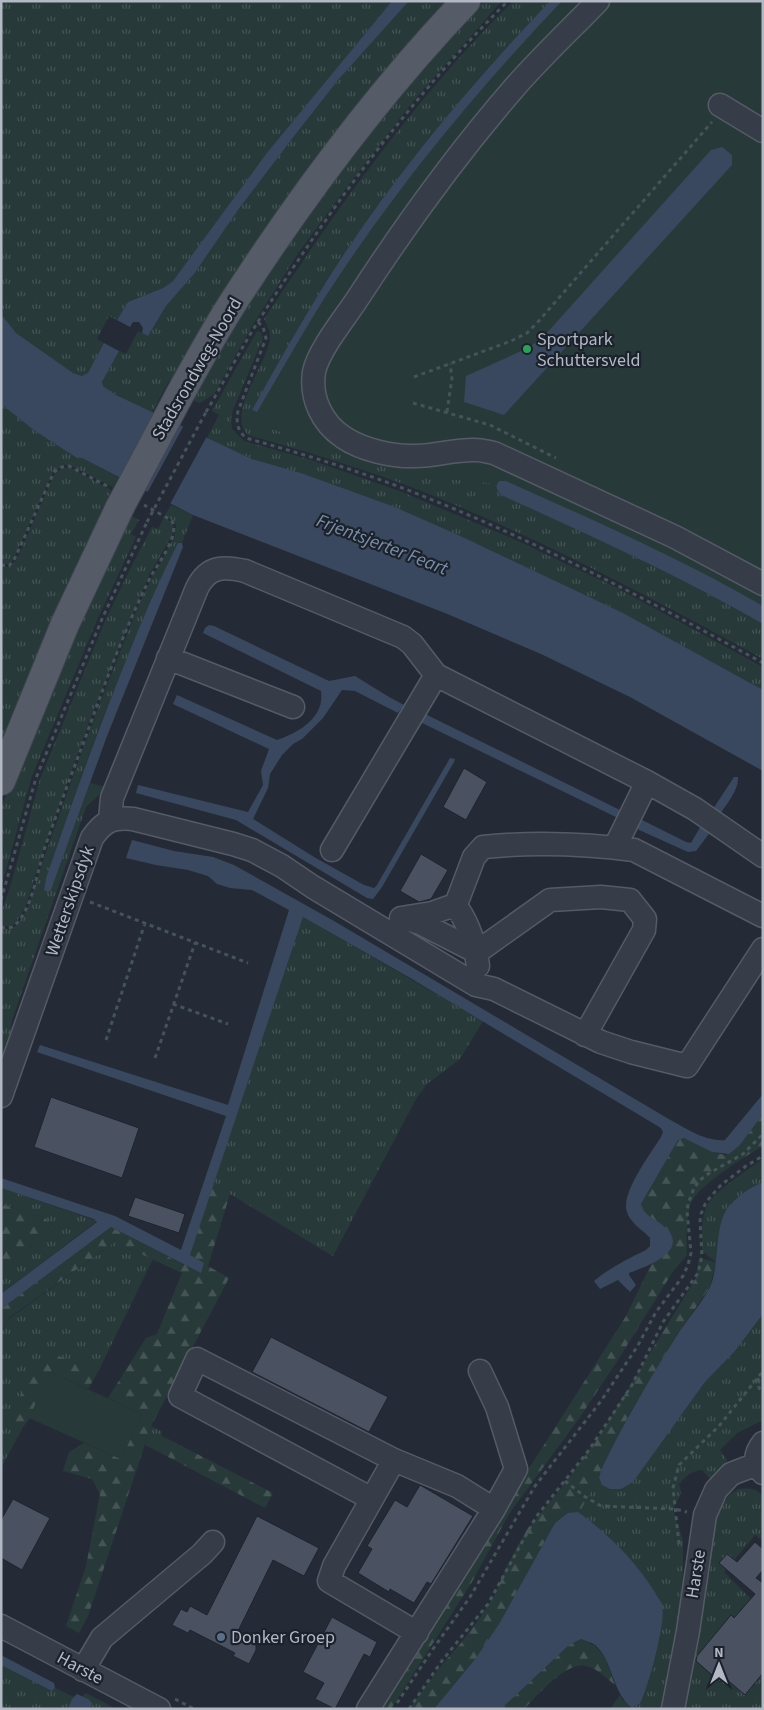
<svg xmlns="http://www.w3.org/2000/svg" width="764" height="1710" font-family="'Source Sans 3',sans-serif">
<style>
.grass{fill:url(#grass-tufts)}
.forest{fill:url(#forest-firs)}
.green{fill:#28393a}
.water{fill:#3a485f}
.pier{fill:#242b37}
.building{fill:#4a5261;stroke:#1e242f}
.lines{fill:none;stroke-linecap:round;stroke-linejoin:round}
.minor-casing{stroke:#555b66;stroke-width:25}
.major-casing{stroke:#404651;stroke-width:30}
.path{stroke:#455458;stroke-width:3;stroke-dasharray:4 4;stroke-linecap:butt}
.minor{stroke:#373d48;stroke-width:22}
.major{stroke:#555c68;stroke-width:28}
.major-bridge-casing{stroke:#404651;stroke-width:30;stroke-linecap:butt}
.path-bridge{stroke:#455458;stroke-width:3;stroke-dasharray:4 4;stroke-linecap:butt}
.major-bridge{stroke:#555c68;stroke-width:28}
.leisure-dot{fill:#2e9e5b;stroke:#1c222c;stroke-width:2}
.service-dot{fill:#5c6f8a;stroke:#1c222c;stroke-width:2}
.labels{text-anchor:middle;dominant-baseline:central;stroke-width:4.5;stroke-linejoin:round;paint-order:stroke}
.poi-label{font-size:18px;fill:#b2b8c4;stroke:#1c222c;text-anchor:start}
.street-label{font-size:18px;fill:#b2b8c4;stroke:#1c222c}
.water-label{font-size:19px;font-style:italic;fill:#7c8eaa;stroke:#1c222c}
</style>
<defs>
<pattern id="grass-tufts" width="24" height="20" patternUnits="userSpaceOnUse" patternTransform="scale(1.25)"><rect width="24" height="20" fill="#28393a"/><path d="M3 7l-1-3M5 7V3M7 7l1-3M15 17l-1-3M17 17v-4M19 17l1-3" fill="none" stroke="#455455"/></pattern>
<pattern id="forest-firs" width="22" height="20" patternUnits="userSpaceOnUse" patternTransform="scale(1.25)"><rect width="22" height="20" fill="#28393a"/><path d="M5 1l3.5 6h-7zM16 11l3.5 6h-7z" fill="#455455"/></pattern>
</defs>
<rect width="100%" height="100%" fill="#242b37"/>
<path class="grass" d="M1,1H392L266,154L173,281L163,288L128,302L117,320L109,316L97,339L104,343L88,374L82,376L73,373L34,346L16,333L1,314Z
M409,1H453L173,382L169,381L152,412L116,395L103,386L102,382L119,351L126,354L138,331L148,336L166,306L194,274L238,210L295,135L339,79Z
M484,1H502L414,100L338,199L299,252L252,326L214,394L200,403L190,399L278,253L394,99Z
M513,1H550C467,88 390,180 326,282C300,324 277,367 252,410L492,460L501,495C589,535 678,575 763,624V659C647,595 530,533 406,485C354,466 301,450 248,435C225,414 269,362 270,337C270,331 267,324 264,319C338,207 417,96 513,1Z
M257,331L261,332L263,338L260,345L233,410L231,419L232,429L244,441L311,460L402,492L516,540L617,588L763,667V690L623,613L456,534L395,507L301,473L252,459L207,438L219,415L212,411Z
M1,404L35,431L77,458H82L118,477L113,487L70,465H63L53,472L15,556L11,563L4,565L1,564Z
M69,467L111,490L44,643L1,746V566L9,567L17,559L55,473L63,468Z
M171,505L193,515L182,543L179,542C160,576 147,611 132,646C100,722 72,800 46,878L44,890L53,885L90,783L105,787L102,792L86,807L12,1020L9,1047L1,1071V929H11L17,925L27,910L47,849L95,716L139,604L152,578L174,538L176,527L175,523L165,515Z
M130,515L139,520L131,534L136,537L98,618L32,776L1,888V808L61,658Z
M164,517L173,525L174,532L149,575L92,714L44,848L25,908L15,924L10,926H1V913L11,884L40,779L105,621L131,567L152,527L158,529Z
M303,917L483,1021L460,1059L427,1084L416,1099L333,1256L230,1194L214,1182Z
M763,1159V1182C721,1203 722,1219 716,1262L702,1251C702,1237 701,1221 706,1208C711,1193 749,1169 763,1159Z
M1,1188L97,1221L1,1294V1268L56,1228L45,1218L1,1204Z
M115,1242L153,1259L98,1372L59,1356L5,1421L23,1427L1,1468V1333L10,1318Z
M763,1314V1422L761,1421L737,1433L720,1450L727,1460L712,1481L702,1470C691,1471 686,1476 679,1484L681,1493L673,1510L683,1540V1599L664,1709H610L620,1695L623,1700L640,1704C648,1687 668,1621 661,1604C659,1599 656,1595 653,1590C634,1558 607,1537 579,1513L599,1478L602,1485L677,1421L705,1382L735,1351Z
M151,1426L162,1432L161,1436L166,1438L159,1452L145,1445Z
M738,1489C748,1488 757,1487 763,1497V1539L762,1540L755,1535L724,1572L751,1599L697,1662L715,1679L724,1669L763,1664V1709H679L711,1540L719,1510L729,1495Z
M1,1665L52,1691L55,1688L74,1697L68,1709H1Z
M86,1693L116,1709H91L92,1703L83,1697Z"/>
<path class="forest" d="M763,1114V1146C746,1156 700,1184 692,1201C685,1216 687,1239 687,1255L674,1270L618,1360L578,1420L509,1514L472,1582L391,1709H376L626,1316L652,1263L663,1257L666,1228L644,1213L641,1204L678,1140L683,1138L687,1139L712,1152L725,1155L740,1145Z
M214,1182L230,1194L208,1266L229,1278L151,1426L88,1616L79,1633L66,1626L86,1566L100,1494L92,1479L63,1471L69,1452L84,1443L121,1459L142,1414L108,1398L146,1338L157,1334L182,1273L115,1242L10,1317L1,1333V1309L111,1227L184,1265L190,1255Z
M1,1204L45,1218L56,1228L1,1268Z
M699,1258L716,1262L710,1287L677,1335L633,1408L611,1449L601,1470L599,1478L579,1513L577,1512L555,1523L499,1624L476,1658L434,1709H409L441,1666L461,1643L480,1618L495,1594L506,1568L526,1531L563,1486L598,1438L696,1278Z
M59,1356L98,1372L88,1389L50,1372L30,1418L23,1427L5,1421L40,1365Z
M166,1438L273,1493L265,1508L159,1452Z
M581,1639C606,1649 606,1661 615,1685C606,1678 597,1668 586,1666C566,1661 537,1696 524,1709H501L569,1645Z"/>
<path class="green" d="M556,1H763V615L499,484L409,475L302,441L250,419L332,280L408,172Z
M50,1372L142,1414L121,1459L29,1418Z"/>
<path class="water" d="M392,1H409L339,79L295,135L238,210L194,274L166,306L148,336L142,333L143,328L139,322H133L130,327L117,320L128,302L163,288L173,281L266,154Z
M550,1H562C478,89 400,183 333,285C306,326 282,370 257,412L252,410C276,367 300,324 326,282C390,180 467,88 550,1Z
M722,147L732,155V165L504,415L464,402L466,376L528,348L545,335L711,150Z
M1,314L16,333L73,373L82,376L88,373L104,343L119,351L102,382L103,386L116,395L252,459L301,473L395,507L456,534L623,613L763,690V771L630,697L541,654L445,613L193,515L82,458H77L35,431L1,404Z
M499,481H506C593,520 680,558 763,606V624C678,575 589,535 501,495C496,489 495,487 499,481Z
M178,543H182L183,547L107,736L51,890L48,892L44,890L46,878C73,799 101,721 133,643C147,609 161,576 178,543Z
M209,625L214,626L329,681L355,676L389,697L404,705L398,713L355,691L342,690L323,718L302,739L293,744L282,755L270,774L268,788L253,819L314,857L364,885L374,888L377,885L450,758L455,759L454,762L382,887L373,899L367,898L236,820L136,793L138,785L248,812L263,785L261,771L269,749L173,704L177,695L277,740C298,733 325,718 321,691L203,633L205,628Z
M425,714L622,811L618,818L420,722Z
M734,777H738C739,789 727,804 720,814L713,809Z
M642,820L686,842L691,843L702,824L711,831L696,851L688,852L637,829Z
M132,840L174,851L213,857L234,865L334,921L667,1118C684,1127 705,1142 725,1140L763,1094V1114L740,1145L729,1154L712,1152L684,1138L678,1140L641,1204C644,1217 657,1219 666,1228C690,1252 645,1267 629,1273V1275L636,1285L630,1292L618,1280L600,1289L594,1281C609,1268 628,1259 646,1250L650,1246V1238C643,1230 630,1223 627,1212C620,1194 651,1153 661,1137L663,1132L661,1128L412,979L303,917L190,1255L204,1263L201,1273L111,1227L1,1309V1294L97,1222L94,1219L1,1188V1178L115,1216L181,1250L226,1116L37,1052L40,1045L228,1105L289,910L252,890L230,888L217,884L208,876L188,870L156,865L126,858Z
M763,1182V1314L735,1351L705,1382L633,1482L621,1489H610L602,1485L599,1478L601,1470C623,1424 649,1380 676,1337C685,1322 703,1302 710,1287C720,1265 714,1228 727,1209C736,1197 749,1188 763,1182Z
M578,1512C607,1533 635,1560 654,1591C656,1595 660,1600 662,1604C667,1621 648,1688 640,1704L631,1707C611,1690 613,1660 595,1645C591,1642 585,1641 581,1639L569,1645L501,1709H434L476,1658L499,1624L555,1523L568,1513Z
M1,1655L54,1683L55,1688L52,1691L1,1665Z
M77,1694L88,1699L92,1703L91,1709H68L72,1699Z"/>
<path class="pier" d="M184,425L207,436L169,506L146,495Z"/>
<path class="building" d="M464,768L487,782L466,820L443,807Z
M421,854L448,870L431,899L419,902L400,891Z
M51,1097L139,1128L122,1178L34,1147Z
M135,1197L185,1214L179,1233L128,1216Z
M271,1337L388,1397L369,1432L252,1372Z
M420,1485L473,1516L431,1584L427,1582L414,1603L390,1589L389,1592L358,1573L372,1549L367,1546L395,1500L407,1507Z
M13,1499L50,1518L22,1570L1,1558V1520Z
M257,1516L319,1548L304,1576L273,1560L238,1631L245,1635L243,1638L256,1645V1650L249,1664L233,1656L235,1653L190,1630L188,1633L172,1625L181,1609L187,1612L190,1606L207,1615Z
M755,1542L763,1549V1570L756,1578L763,1583V1673L745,1695L724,1677L720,1682L696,1661L697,1656L731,1615L734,1618L755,1594L719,1563L727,1554L737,1562Z
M332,1617L377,1642L370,1657L364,1654L335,1709L315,1699L324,1683L303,1672Z"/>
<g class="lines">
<defs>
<path id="minor" d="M598,1C570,30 540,58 514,88C456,155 404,227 356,301C344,319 318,351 314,372C310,398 322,423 343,437C362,450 393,457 416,456C436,456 456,449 476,450C482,450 488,452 494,453L675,537L763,584
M720,105L763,131
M168,658L293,707
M110,820L112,798L197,588C208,566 223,566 245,571L403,637L412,644L436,675L647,782L695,809L763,856
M615,847L647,782
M332,850L436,675
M455,907L474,857L483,847C531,842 587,844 634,850L763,916
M401,918L432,913L449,907L458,909C469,925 476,947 478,966
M403,918L420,923L477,952
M477,952L550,900L601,897L630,900L645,919L644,930L585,1035
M1,1096L92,838C104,821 112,817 133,819L233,844L252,850L282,866L313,887L476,985L494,989L601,1042L631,1052L687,1066L763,949
M480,1371L497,1407L516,1469L494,1509
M763,1443C755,1453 753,1464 763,1473
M394,1460L334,1566L329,1581L417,1633
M1,1626L159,1709
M83,1670L102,1638L202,1554L213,1542
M368,1709L494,1509L457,1486L394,1460L197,1359L180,1396L372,1499
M673,1709L688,1631L705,1515L716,1490L731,1474L757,1464"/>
<path id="major" d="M179,396C196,365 213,334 232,304C301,197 378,93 466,1
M1,781L65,624L120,507"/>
</defs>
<use href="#minor" class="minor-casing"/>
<use href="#major" class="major-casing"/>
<path class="path" d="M258,322L263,327L266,338L238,411C236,422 237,430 246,438C299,453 353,469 405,489C529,537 646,599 763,663
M414,377L511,341L527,333L537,323L712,122
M413,403L490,425L556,458
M206,412C224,382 240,350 259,320C331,207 412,96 508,1
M447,412L452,378L450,364
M1,565L9,566L15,558L54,472C59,468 62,466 69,466L107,486
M1,900L36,778L102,619L147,522
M90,902L248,963
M1,927C6,929 12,928 15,925C32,910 38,868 45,847C58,810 72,773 86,736C105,683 125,628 150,578C157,564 182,534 171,520L144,505
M173,1004L228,1024
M106,1040L145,923
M155,1058L195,943
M758,1378L759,1388L763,1393
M565,1481L584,1496L601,1506L675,1509L687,1512
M679,1544L673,1488L679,1465L719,1426L763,1371
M175,1699L194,1709
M397,1703L433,1649L470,1597L535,1486L601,1401L637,1347L656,1312L683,1276L688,1265L691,1253L687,1211L688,1204L694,1188L700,1180L708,1174L743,1154L763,1134
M409,1709L441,1662L488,1604L536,1517L589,1450L632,1385L663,1322L698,1273L702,1256L700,1221L701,1214L706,1202L721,1185L746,1166L763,1156"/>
<use href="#minor" class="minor"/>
<use href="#major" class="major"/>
<defs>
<path id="major-bridge" d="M120,507L179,396"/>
</defs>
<use href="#major-bridge" class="major-bridge-casing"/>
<path class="path-bridge" d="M147,522L206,412"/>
<use href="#major-bridge" class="major-bridge"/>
</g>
<circle class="leisure-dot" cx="527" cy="349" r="5"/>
<circle class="service-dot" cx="221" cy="1637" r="5"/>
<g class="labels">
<g class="poi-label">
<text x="537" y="339">Sportpark<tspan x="537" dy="21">Schuttersveld</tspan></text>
<text x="231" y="1637">Donker Groep</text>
</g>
<g class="street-label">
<text transform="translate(197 369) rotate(-60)">Stadsrondweg-Noord</text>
<text transform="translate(70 901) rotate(-71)">Wetterskipsdyk</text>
<text transform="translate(696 1574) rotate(-81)">Harste</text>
<text transform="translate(80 1668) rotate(28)">Harste</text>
</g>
<g class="water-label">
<text transform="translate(382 545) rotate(21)">Frjentsjerter Feart</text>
</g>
</g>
<rect width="764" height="1710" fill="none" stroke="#b2b8c4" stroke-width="5"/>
<g transform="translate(719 1665)" stroke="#1c222c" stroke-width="4" paint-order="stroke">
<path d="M0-4L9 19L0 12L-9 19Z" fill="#b2b8c4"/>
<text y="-8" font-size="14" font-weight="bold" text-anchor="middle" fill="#b2b8c4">N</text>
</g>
</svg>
